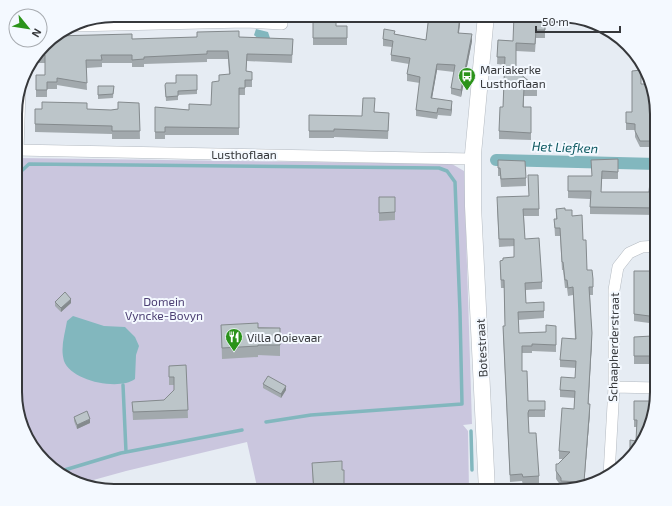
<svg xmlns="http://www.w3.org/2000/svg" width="672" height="506" font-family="'Exo 2',sans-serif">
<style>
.green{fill:#cac6de}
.water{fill:#82b7be}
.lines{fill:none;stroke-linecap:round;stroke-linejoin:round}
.stream{stroke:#82b7be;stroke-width:3.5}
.canal{stroke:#82b7be;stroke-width:12}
.street-casing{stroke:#b4bac1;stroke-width:12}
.secondary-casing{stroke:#b4bac1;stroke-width:17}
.street{stroke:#fff;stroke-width:11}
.secondary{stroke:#fff;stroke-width:16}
.wall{fill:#a2a9ad}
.shaded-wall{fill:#848a8d}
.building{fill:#bcc5c9;stroke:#848a8d}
.labels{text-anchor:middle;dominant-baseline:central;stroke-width:4;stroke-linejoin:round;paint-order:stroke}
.poi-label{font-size:12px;fill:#36383b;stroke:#f4f9ff;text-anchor:start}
.street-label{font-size:12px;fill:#36383b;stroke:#f4f9ff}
.park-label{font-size:12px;fill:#4c3f73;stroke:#f4f9ff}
.water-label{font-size:13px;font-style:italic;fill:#105b63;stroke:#f4f9ff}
.rim{fill:none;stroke:#36383b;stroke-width:2}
</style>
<rect width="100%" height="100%" fill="#e6ecf3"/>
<path class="green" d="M16,158L452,164L464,171L472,424L463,425L468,431L469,491H258L247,442L126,471L79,484L49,466L25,436L15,398Z"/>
<path class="water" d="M256,29L268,32L270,38C264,40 259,40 254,35Z
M73,316L104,326L125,327L135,337L139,346L136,355L135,379C119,391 71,381 64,361C60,347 65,334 67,321Z"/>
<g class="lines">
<path class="stream" d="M16,176L29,164L439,168L447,171L455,182L460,312L462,404L311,415L266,422
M123,385L126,452
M471,431L472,470
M58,472L121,453L242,430"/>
<path class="canal" d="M496,160L657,164"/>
<defs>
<path id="street" d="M73,26L245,22L282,24
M16,150L472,159
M18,150L20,90
M614,387L657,388
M609,475L614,387V290L618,267L629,253L642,247L657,246"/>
<path id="secondary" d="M486,15L473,154V206L487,491"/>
</defs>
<use href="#street" class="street-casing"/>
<use href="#secondary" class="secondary-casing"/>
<use href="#street" class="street"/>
<use href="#secondary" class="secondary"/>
</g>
<path class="wall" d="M382,15H393V20L382,19Z
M429,15H461L459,33L472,41L461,97L451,94V88L454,72L437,70L432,98L452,108L451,116L438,115L437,119L416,116V110L420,83L407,81V74L409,64L391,61V55L392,47L383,46V39L395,34L426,40Z
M545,15V38H536L535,52L516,51V71L537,88V96H524V107H531V140L499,139V131L503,107L505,65L497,64L498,40L513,41Z
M313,22L336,26H347V45H313Z
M239,37L293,39L292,63L247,61L246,71L252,72V87H245V95H239V135H165V139H155V107L189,110L211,105L219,81L229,74L228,59H207V62L144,64V67H132V63H102V67L86,68L87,90L57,85V89H47V97H36V75H45V63H39V52L132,39Z
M197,75V94L178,95V100L166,101L165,85L176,83Z
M641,84L657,114L656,140H650V147H640L635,137V130H626V112H632Z
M98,86H114L113,98L98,99Z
M139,103L140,139H112V134L35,132V109L111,110L118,109Z
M374,112L389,113L388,139L334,137V138H309V115L362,116Z
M618,159V179H602L601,192H649L657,182V215L590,214V199L568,198V176H592L591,160Z
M498,160L526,178V186L501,187L500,176H498Z
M528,175L539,209V216H524L525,239L542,282V289L526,290V303L544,311V318L518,320L519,333L546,332L556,326V352L532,351V353H522V371L528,401H545V417H529L528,419L529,433L539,476V484L523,485L522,481L510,482L503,333V326H505L504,288H501L500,268V261L503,260L514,257V246L499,247L497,205L529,196Z
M379,197H395V220L379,221Z
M556,209L565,210L572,216L583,240L587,270L593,287V295H590L592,341L588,404L590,412L584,485L565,489H561V486L556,479V464H558L563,459H559V451L574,409L575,398L560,397V390L575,378L576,368L560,367V360L575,339L573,295L568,296L567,288H565L563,270H562L560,236H555L554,219H556Z
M634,271H657V324L634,321Z
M55,302L71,303L61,312L55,306Z
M221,325L280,328V356L258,355V357L222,359Z
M634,337L652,342H657V364H634Z
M186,365L188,418L133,420L132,402L164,400L174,390V385H169V366Z
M263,384L286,390L281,398L263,388Z
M634,401H656L637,427H634Z
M74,417L90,423L77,429L74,421Z
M312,463L342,470L344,491H313Z"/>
<path class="shaded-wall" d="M460,15H461L458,39V33Z
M472,34V41L461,97V90Z
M437,64V70L431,104V98Z
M452,101V108L451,116V110Z
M71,299V303L61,312V308Z
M592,333V341L588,412V404Z
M286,386V390L281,398V394Z
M590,404V412L584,485Z
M90,419V423L77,429V425Z"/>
<path class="building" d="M429,15H460L458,33L472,34L461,90L451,88L455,65L437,64L431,98L452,101L451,110L438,108L437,113L416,110L420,77L407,74L410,58L391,55L393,41L383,39L384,29L395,31L394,34L426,40Z
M514,15H545V30H536L535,44L516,43V67H512L537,88H524L523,107H531V133L499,131L500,107H503L505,57H497L498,40L513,41Z
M336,21V26H347V38H313V22Z
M239,31V37L293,39L292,55L247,54L246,71L252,72V80H245V88H239V128L165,127V132H155V107L189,110V104L211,105L212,82L219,81V75L230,74L228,51H207V54L144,57V59L132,60V55H101L102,60H86L87,83L57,78V82H47V90H36V75H45V55H39V52L49,40L55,36L132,34V39L164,38L197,37V32Z
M641,70V84H650L657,114L656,134H650V141H640L635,131V124L626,123V112H632V71Z
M176,75H197V90L178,91V96L166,97L165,85L166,83H176Z
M98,86H114L113,94L98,95Z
M363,98H375L374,112L389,113L388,131L334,129V131H309V115L362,116Z
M42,102L87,103V109L111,110L118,109V102L139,103L140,131H112V126L35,124V109H42Z
M618,159V172L602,171L601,192H649L650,182H657V208L590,207L591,191H568V176H592L591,160Z
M498,160L525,161L526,178L501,179L500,168H498Z
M528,175H538L539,209H523L525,239L539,238L542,282L525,283L526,303L544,302V311L518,312L519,333L546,332V325L556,326V345L532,344V346H522V371H527L528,401H545V410H529L528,413L529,433H536L539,476L523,477L522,474L510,475L503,326H505L504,280H501L500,261L503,260V258L514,257V239H499L497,197L529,196Z
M379,197H395V212L379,213Z
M565,208V210H572V216L582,215L583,240H586L587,270H592L593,279V287H589L592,333L588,404H590L584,482H581L561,481V478L556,471V464H558L570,452L559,451L562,408L574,409L575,391L560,390L561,377L575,378L576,361L560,360L562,338L576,339L573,287L568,288L567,280H565L563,262H562L560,228H555L554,219H557L556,209Z
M634,271H657V317L634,314Z
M65,292L71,299L61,308L55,302Z
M258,323V328H280V345H258V346L222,348L221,325Z
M652,336V342H657V356H634V337Z
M186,365L188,410L133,412L132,402L164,400L174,390V377H169V366Z
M268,376L286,386L281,394L263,384Z
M634,401H656L650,429L632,457L630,459V440L636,441L637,420H634Z
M87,411L90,419L77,425L74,417Z
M342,461V470H344V491H314L312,463Z"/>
<defs>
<symbol id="bus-pin" viewBox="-11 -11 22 30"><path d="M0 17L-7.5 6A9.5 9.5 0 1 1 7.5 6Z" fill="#2b931a" stroke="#f4f9ff"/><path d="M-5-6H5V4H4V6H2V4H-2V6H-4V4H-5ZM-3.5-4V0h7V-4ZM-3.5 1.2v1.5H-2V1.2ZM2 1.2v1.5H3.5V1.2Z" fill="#fff"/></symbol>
<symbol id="restaurant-pin" viewBox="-11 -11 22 30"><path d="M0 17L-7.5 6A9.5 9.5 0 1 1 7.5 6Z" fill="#2b931a" stroke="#f4f9ff"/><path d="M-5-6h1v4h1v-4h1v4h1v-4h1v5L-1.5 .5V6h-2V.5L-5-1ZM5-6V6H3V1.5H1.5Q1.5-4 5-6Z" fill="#fff"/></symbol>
</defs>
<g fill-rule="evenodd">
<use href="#bus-pin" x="457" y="66" width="20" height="27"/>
<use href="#restaurant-pin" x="224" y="327" width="20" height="27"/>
</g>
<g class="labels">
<g class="poi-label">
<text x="480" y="69">Mariakerke<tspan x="480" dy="14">Lusthoflaan</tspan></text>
<text x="247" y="337">Villa Ooievaar</text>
</g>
<g class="street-label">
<text x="244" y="154">Lusthoflaan</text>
<text transform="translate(613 347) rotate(-89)">Schaapherderstraat</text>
<text transform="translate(481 348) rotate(-93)">Botestraat</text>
</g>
<g class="park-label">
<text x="164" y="301">Domein<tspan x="164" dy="14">Vyncke-Bovyn</tspan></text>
</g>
<g class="water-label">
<text transform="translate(565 147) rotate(2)">Het Liefken</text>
</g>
</g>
<path d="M0 0H672V506H0ZM114 22H558A92 92 0 0 1 650 114V392A92 92 0 0 1 558 484H114A92 92 0 0 1 22 392V114A92 92 0 0 1 114 22Z" fill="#f4f9ff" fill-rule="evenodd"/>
<path class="rim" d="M114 22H558A92 92 0 0 1 650 114V392A92 92 0 0 1 558 484H114A92 92 0 0 1 22 392V114A92 92 0 0 1 114 22Z"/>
<g transform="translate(28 28) rotate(120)"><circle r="19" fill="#f4f9ff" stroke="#a8acb1"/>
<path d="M0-3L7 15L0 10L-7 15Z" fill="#2b931a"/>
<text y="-6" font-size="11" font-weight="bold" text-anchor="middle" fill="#36383b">N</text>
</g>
<path d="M536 26v6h84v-6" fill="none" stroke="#36383b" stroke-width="2"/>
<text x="542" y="26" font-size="12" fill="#36383b" stroke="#f4f9ff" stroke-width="3" paint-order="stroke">50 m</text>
</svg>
